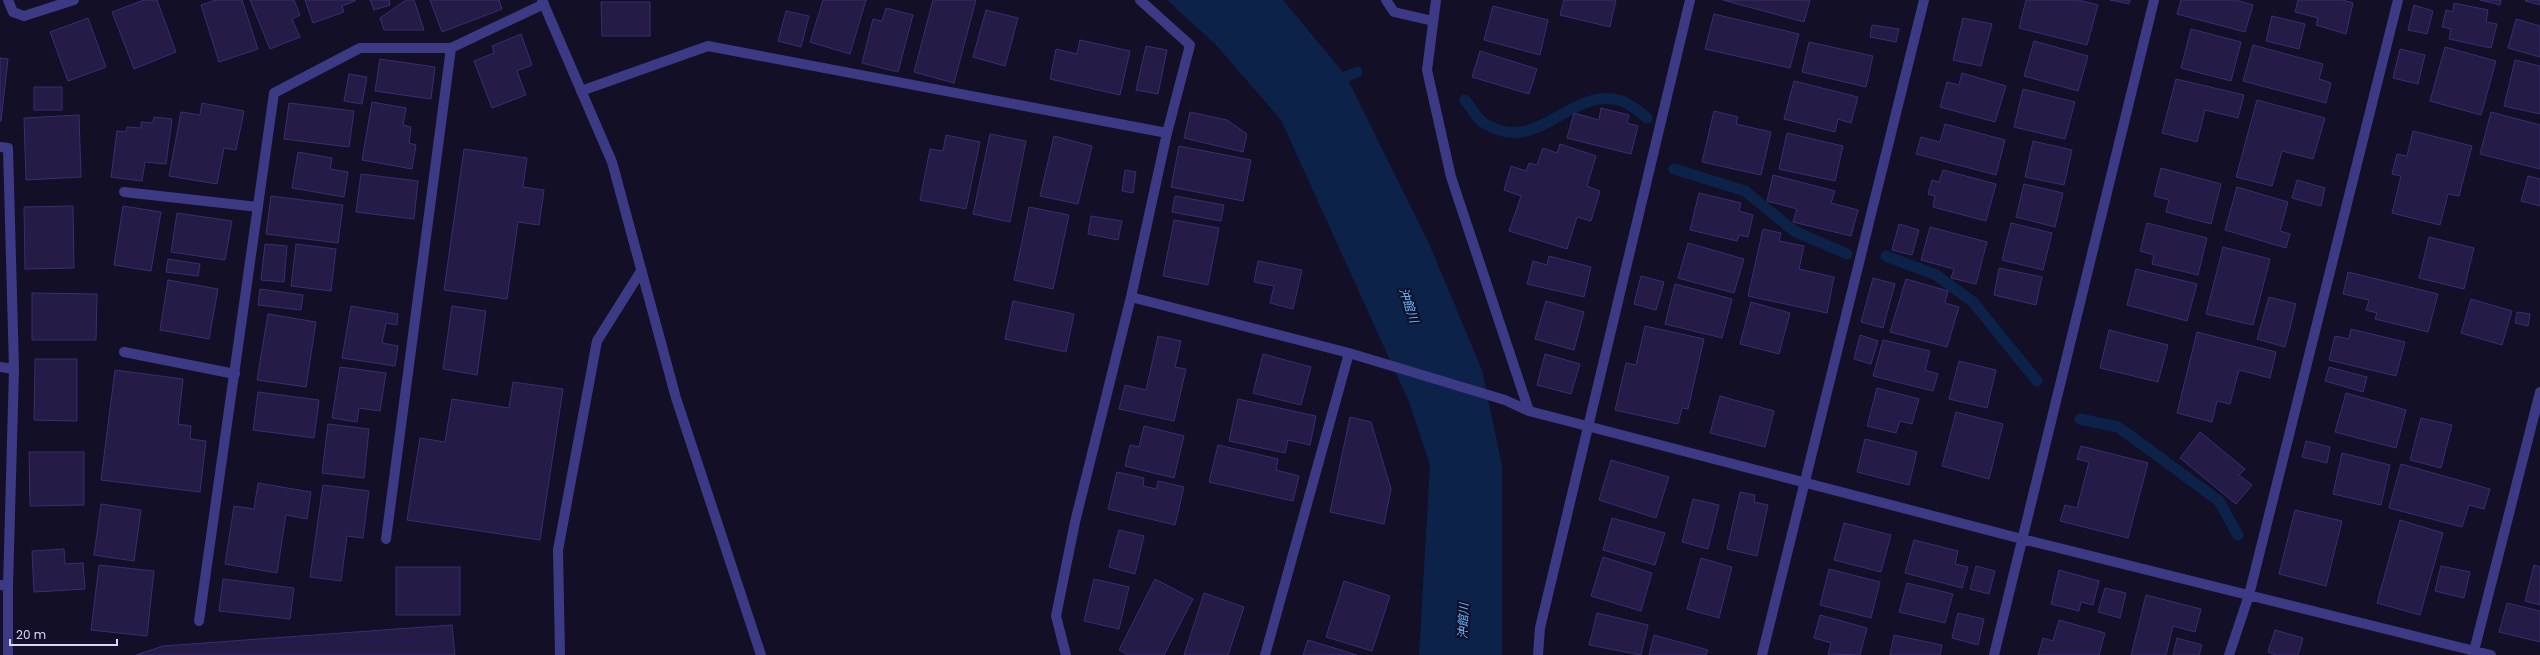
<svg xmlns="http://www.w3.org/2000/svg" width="2540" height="655" font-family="Poppins,'Noto Sans JP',sans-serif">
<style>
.water{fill:#0c2248}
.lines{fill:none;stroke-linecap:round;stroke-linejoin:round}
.stream{stroke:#0c2248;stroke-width:11}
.building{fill:#241b47;stroke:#3b2d73}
.service{stroke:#3d3a85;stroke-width:10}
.minor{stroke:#3d3a85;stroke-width:10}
.tertiary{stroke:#3d3a85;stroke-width:10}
.labels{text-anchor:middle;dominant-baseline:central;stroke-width:4;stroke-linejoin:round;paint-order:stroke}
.water-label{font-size:12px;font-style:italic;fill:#62b6ff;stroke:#130f26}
</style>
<rect width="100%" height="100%" fill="#130f26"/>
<path class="water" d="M1167,0H1283L1346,76L1428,241L1482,370L1502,466V655H1419L1430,465L1409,402L1281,120L1216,45Z"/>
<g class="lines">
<path class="stream" d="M1333,82L1357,72
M1465,100C1471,107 1477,119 1484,123C1538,158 1571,84 1622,101C1631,104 1639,112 1647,118
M1674,169L1745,191L1794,231L1847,254
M1886,256L1936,275L1973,302L2037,381
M2080,419L2118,427L2158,456L2219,501L2238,535"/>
</g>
<path class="building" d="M144,0H157L176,52L134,69L112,12Z
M216,0H242L258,49L219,62L201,5Z
M250,0H294L300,15L292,19L300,37L270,49Z
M305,0H355V1L342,6L344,12L313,23Z
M370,0H389L390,5L374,10Z
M406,0H414L424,30H384L380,18Z
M430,0H499L502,9L442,32Z
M823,0H866L850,54L810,42Z
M933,0H976L954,83L914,72Z
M1564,0H1616L1610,27L1560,15Z
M1723,0H1810L1804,22Z
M2026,0H2078L2098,5L2087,45L2019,28Z
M2110,0H2130L2129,4Z
M2181,0H2235L2253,5L2245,32L2177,14Z
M2298,0H2343L2353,3L2346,34L2316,25L2318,18L2295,12Z
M2480,0H2501L2500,5Z
M2540,0V5L2525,1L2526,0Z
M601,2H650V36H602Z
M2454,3L2488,10L2486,22L2497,24L2491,48L2449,39L2451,29L2442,27L2446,10L2453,12Z
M2414,5L2433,11L2427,34L2408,30Z
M1493,6L1548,20L1540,55L1484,40Z
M886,8L913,15L898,72L862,63L873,19L882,21Z
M986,10L1018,18L1005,66L973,57Z
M786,11L809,16L801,47L778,41Z
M1714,14L1799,34L1790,68L1705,49Z
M2272,16L2305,24L2299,49L2266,41Z
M88,18L106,67L68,81L50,32Z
M1963,18L1992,24L1981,66L1953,60Z
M2516,19L2540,26V57L2508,48Z
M1872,25L1899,29L1896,42L1870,37Z
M2191,29L2241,42L2231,81L2181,68Z
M521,34L532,65L517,71L526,95L492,108L474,61L494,53L492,46Z
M1080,40L1130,51L1120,95L1050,79L1056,49L1077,54Z
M2034,41L2088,56L2078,91L2024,76Z
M1809,42L1873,56L1866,87L1802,72Z
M2253,45L2323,64L2319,79L2331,83L2326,103L2243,81Z
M1146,46L1167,50L1158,94L1136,90Z
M2445,47L2496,61L2481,115L2430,101Z
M2400,49L2425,55L2418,84L2393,78Z
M1480,51L1537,69L1529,94L1472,77Z
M0,58L8,59L1,121H0Z
M380,59L435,67L431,99L375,91Z
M2515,60L2540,66V114L2504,106Z
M1962,73L2006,86L1995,122L1940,107L1947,82L1959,85Z
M349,74L367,77L362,104L344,101Z
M2176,79L2244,95L2238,118L2205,110L2197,142L2162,133Z
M1794,81L1858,97L1851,123L1838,119L1835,132L1784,119Z
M34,87H62V110H34Z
M2023,89L2075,102L2065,139L2014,127Z
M2257,100L2325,118L2313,159L2282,151L2272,186L2236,177Z
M372,102L406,108L403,125L411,127L409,143L416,145L412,169L362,160Z
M202,103L244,111L236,150L224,148L217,184L169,176L181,112L200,115Z
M289,103L354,111L349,147L284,139Z
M1601,108L1629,115L1627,123L1638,126L1631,154L1567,138L1574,113L1599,120Z
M1714,111L1738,117L1736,124L1771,132L1761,175L1702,162Z
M1190,112L1227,120L1247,134L1243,152L1184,138Z
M2491,112L2540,125V169L2480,154Z
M79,115L81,177L26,180L24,118Z
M154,117L172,119L166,164L145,162L142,181L111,177L117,131L126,132L127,127L141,128V122L153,123Z
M1945,124L2005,140L1996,175L1916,154L1921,137L1940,142Z
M2413,131L2472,146L2459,196L2448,194L2440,225L2392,213L2401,176L2392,174L2397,154L2407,156Z
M1787,133L1843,146L1835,181L1779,169Z
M990,134L1026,141L1010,222L973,214Z
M946,135L980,142L966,209L920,200L930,149L943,151Z
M1054,136L1092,146L1078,204L1040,196Z
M2033,141L2072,150L2064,185L2025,177Z
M1560,144L1596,156L1587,186L1600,191L1591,221L1577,217L1567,249L1509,231L1521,196L1504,190L1511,166L1526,171L1529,163L1537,165L1543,148L1557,153Z
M1179,146L1251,160L1243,201L1171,187Z
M464,149L527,158L523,187L544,190L539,225L518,222L507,299L444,290Z
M298,152L332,158L330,169L348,172L344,197L292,188Z
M2161,168L2221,184L2211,224L2166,212L2169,200L2154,196Z
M1125,170L1136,172L1133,193L1122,191Z
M1943,170L1996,184L1986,221L1933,207L1935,196L1928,194L1932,180L1939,182Z
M361,174L418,181L414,219L356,212Z
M1773,175L1835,191L1831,203L1858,210L1851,236L1793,222L1797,209L1767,201Z
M2528,176L2540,179V206L2521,201Z
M2297,180L2325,188L2321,206L2292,198Z
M2024,184L2063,193L2055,227L2016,217Z
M2237,187L2288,202L2280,231L2290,234L2286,248L2225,230Z
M1699,193L1741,203L1739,211L1753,215L1748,237L1739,235L1737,241L1690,230Z
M271,196L343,205L338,243L266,234Z
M1175,196L1224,205L1221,221L1172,212Z
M73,206L74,268L25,269L24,207Z
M123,206L161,212L151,271L114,265Z
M1029,207L1069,215L1053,289L1014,280Z
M177,213L232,221L225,260L171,252Z
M1091,216L1122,221L1118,240L1088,234Z
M1174,220L1219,228L1208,285L1163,276Z
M2011,223L2052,233L2043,270L2002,260Z
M2147,223L2207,238L2198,275L2152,264L2154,255L2140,251Z
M1899,224L1919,230L1912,255L1892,250Z
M1930,227L1987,242L1976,284L1951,278L1954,269L1921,260Z
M1763,229L1781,233L1779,241L1804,246L1799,269L1834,277L1827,313L1748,296Z
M2429,237L2474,248L2464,289L2419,278Z
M1688,243L1744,259L1734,293L1678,278Z
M265,244L287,246L284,282L261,280Z
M296,244L336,249L331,291L291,286Z
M2223,247L2270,259L2253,325L2206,314Z
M1549,256L1591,267L1584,297L1527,284L1533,261L1547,265Z
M168,259L200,264L198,276L166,272Z
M1258,261L1302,270L1293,309L1270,303L1274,286L1254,282Z
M1999,268L2042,277L2036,305L1994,295Z
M2136,269L2197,284L2187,321L2127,305Z
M2348,272L2438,294L2428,332L2375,319L2377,313L2366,310L2369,300L2343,294Z
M1641,276L1664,282L1656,310L1634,304Z
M1873,278L1895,284L1883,328L1861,322Z
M1906,279L1948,291L1945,303L1959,307L1947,347L1890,332Z
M168,280L218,289L209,339L160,330Z
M1675,284L1732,299L1722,338L1665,324Z
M260,289L303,295L301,310L258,305Z
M32,293L97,294L96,340H32Z
M2269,297L2296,304L2285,347L2257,339Z
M2471,299L2512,311L2502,345L2461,333Z
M1013,301L1074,314L1066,352L1005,339Z
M1546,301L1584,312L1574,350L1535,339Z
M1751,302L1790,313L1779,354L1740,344Z
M351,306L398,314L397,325L386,323L382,343L398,346L395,366L342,358Z
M452,306L486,311L477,375L443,369Z
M2517,312L2530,314L2528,326L2515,323Z
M268,314L316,322L306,387L257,380Z
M1645,326L1704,339L1688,409L1682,408L1678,424L1615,410L1626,363L1636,365Z
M2351,329L2405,342L2396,376L2329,360L2335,336L2349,339Z
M2109,330L2168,345L2158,382L2100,368Z
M2197,332L2276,352L2270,378L2239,370L2230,404L2217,401L2212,422L2177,413Z
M1860,335L1878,341L1871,364L1854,359Z
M1158,336L1181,341L1175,367L1186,369L1174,421L1119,409L1125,385L1146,390Z
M1883,340L1930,351L1925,370L1938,374L1933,391L1873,376Z
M1263,354L1311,367L1301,405L1253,393Z
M1545,354L1580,364L1571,394L1537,385Z
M35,359H77V421L34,420Z
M1959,361L1996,370L1987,408L1949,399Z
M340,367L386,373L380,411L359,408L357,422L332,418Z
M2329,367L2367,377L2363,392L2325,381Z
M115,370L183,379L178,424L191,426L190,439L206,441L200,492L101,480Z
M513,382L563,389L540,540L407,520L420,438L445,442L452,399L509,408Z
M1877,388L1919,399L1912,424L1900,421L1896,433L1867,426Z
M258,392L319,400L314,438L253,430Z
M2346,393L2406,410L2396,448L2335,432Z
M1720,396L1774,411L1765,447L1710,433Z
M1238,399L1316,416L1310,445L1288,440L1285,453L1229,441Z
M1956,412L2003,424L1989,479L1942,466Z
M1350,417L1371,422L1391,489L1384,524L1330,512Z
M2421,418L2452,425L2441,468L2410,460Z
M328,424L369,429L364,478L322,473Z
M1144,426L1184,436L1174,478L1125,466L1130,445L1139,447Z
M2200,432L2245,469L2239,475L2252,485L2236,504L2180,458Z
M1865,439L1917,452L1909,485L1857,472Z
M2306,441L2330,447L2327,463L2302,457Z
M1218,445L1278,459L1276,470L1299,476L1293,501L1209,482Z
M2081,446L2148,463L2128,538L2060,521L2065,505L2077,508L2089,462L2077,459Z
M29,452H84V505L30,506Z
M2342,453L2390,465L2381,505L2333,494Z
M1611,460L1669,477L1656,518L1599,500Z
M2401,464L2490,489L2484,509L2469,505L2462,527L2389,508Z
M1117,472L1144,478L1143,486L1156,489L1158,481L1184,487L1175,525L1108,509Z
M258,483L311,492L307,519L286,515L277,573L225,564L234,506L254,509Z
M323,485L369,491L363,538L347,536L341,581L310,577Z
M1740,492L1755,495L1754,502L1768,505L1757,556L1727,549Z
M1693,499L1719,505L1708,549L1682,542Z
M101,504L141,510L134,561L94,555Z
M2295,510L2342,521L2326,586L2279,574Z
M1612,518L1665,533L1655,565L1603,550Z
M2400,520L2443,533L2420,615L2377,603Z
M1844,523L1891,535L1881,572L1834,560Z
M1119,530L1144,536L1135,574L1109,567Z
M1914,540L1958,551L1955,564L1968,567L1962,588L1905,573Z
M64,549L65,564L83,563L85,589L34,592L32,551Z
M1603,557L1652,573L1641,611L1591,596Z
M1701,558L1732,567L1719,618L1687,609Z
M99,565L154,571L147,636L91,630Z
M2534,565L2540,567V605L2525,601Z
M1976,566L1995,571L1989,594L1970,589Z
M2441,566L2470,572L2464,598L2435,591Z
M396,567H460V615H396Z
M1829,569L1880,582L1871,618L1820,605Z
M2059,570L2099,581L2093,605L2081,602L2079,611L2051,604Z
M223,579L294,588L290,619L219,611Z
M1094,579L1129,587L1119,629L1084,621Z
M1155,579L1193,599L1164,655H1128L1119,650Z
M1344,581L1390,596L1372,651L1326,637Z
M1907,583L1953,594L1945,623L1899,612Z
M2105,588L2126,593L2120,618L2098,612Z
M1204,593L1244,607L1228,655H1184Z
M2146,595L2201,609L2195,632L2173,626L2166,655H2131Z
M2507,603L2540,611V642L2499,632Z
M1597,613L1648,625L1641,655L1589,645Z
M1958,613L1984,619L1978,645L1952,638Z
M1820,615L1867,628L1860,655L1828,654L1831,643L1814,638Z
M2059,620L2105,633L2099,655H2038L2043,638L2053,641Z
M452,625L455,655H136L163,646Z
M2275,630L2303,638L2298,655H2276L2268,652Z
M1654,635L1708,650L1706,655H1649Z
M1894,635L1942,645L1940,655H1890Z
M2177,638L2202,645L2199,655H2173Z
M1308,640L1357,655H1303Z"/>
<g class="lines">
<path class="service" d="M1140,0L1190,45L1167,133
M1386,0L1394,12L1433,21
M124,192L258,207
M124,352L235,374
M560,655L558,550L597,341L641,271"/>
<path class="minor" d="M8,0L13,12L24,16L74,0
M1436,0L1427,70L1451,177L1529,411
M581,91L708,46L1167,133L1131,297
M0,147L8,148L14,369L0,367
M386,539L451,48L544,4
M0,585L8,586V655
M8,586L14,369
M199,621L274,93L360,48H451
M1066,655L1056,616L1075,522L1131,297L1349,353L1505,400L1529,411L1587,426L2022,539L2491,655
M1265,655L1349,353
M1538,655L1540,628L1690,0
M1762,655L1924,0
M1994,655L2154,0
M2229,655L2249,595L2398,0
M2473,655L2540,392"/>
<path class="tertiary" d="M542,0L612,162L676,398L761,655"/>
</g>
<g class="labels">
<g class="water-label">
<text transform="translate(1409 305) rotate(71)">沖館川</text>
<text transform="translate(1463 621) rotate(-88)">沖館川</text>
</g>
</g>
<path d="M10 639v6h107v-6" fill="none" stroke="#d9d4ff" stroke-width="2"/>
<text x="16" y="639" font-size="12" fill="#d9d4ff" stroke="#130f26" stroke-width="3" paint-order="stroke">20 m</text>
</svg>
